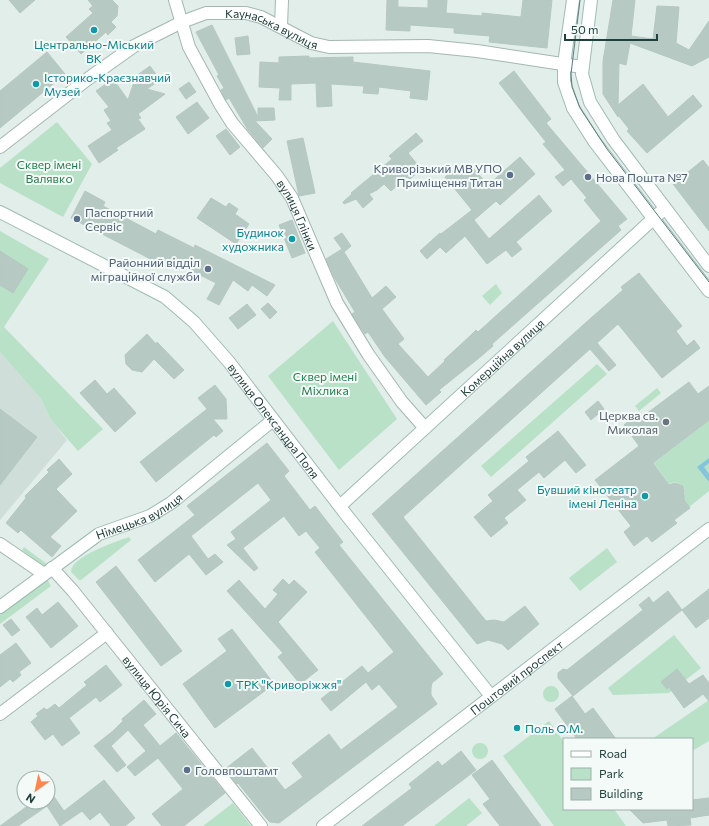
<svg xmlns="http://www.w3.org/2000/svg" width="709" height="826" font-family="Commissioner,sans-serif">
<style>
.built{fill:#d0ded9}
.green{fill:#b9e1c7}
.water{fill:#84c5d9}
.building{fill:#b7c9c3;stroke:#b4c8c1}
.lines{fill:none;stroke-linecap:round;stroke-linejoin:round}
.street-casing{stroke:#a4b7b1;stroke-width:14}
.secondary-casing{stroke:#9fbbb3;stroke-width:14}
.street{stroke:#fff;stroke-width:12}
.secondary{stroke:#fff;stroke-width:12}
.tram{stroke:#5a7d76;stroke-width:1}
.culture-dot{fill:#0f9aa8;stroke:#f3faf7;stroke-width:1.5}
.service-dot{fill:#5c6f8a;stroke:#f3faf7;stroke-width:1.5}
.worship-dot{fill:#6b7280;stroke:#f3faf7;stroke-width:1.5}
.labels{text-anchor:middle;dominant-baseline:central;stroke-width:4;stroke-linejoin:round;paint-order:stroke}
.street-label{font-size:12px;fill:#20413b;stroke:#f3faf7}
.culture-label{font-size:12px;fill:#0d838f;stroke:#f3faf7;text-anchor:start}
.park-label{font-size:12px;fill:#257d4e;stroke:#f3faf7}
.service-label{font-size:12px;fill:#4e5e75;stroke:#f3faf7;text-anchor:start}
.worship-label{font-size:12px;fill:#5b616d;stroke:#f3faf7;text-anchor:end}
</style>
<rect width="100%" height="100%" fill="#e2eee9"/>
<path class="built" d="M0,352L41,399L51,420L67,440L0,520Z"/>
<path class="green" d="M57,122L92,164L63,217L0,183V168Z
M0,231L49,259L4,327L103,429L78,451L51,420L41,399L0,352Z
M496,284L502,293L490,305L482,296Z
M333,321L397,419L339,470L268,376Z
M597,364L607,374L491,477L481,466Z
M657,388L661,393L639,411L635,406Z
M709,420V491L689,507L682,498L685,494L684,486L675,482L669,484L654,463Z
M129,537L131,540L81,580H79L71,572C70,557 117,541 129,537Z
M24,547L47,564L44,568L22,550Z
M607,548L617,562L580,591L569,578Z
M47,579L51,586L0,624V613Z
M674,635L701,668L669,693L613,695L608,688Z
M543 694a8 8 0 1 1 16 0a8 8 0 1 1-16 0Z
M709,700V741L692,751V739H652Z
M549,721L564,742V809H614L626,826H554L503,756Z
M472 751a8 8 0 1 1 16 0a8 8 0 1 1-16 0Z
M469,798L482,813L466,826H434Z
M233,803L251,826H203Z"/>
<path class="water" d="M709,458V463L704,467L709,474V482L697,467Z"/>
<path class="building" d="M9,0H35L20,13Z
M88,0H112L118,6L117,16L111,22L116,27L108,35L106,32L81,54L66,37L93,13L89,9L93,6Z
M387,0H398V7L428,8V0H447L446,13L482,16V13L521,17L523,0H552L547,48L489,42L490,36L454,33V28L410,25V31L386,30Z
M613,0H635L631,36L653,39L657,6L679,7L676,43L689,50L709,21V57L692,66L630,43L626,65L619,63L618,105L643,84L668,117L693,95L702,106L647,153L627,131L629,129L618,115V117L603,94V61Z
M212,25L258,117V108H274L275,120L255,121L272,139L263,148L248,130L229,98L226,100L221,90L224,88L217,76L219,75L196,32Z
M248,36L250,54L237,55L235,38Z
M47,52L65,74L0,128V91Z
M309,56V58L353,57V62L430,71L427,100L410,98L411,91L379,87L378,94L363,93L364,86L331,84L332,106L317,107L316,83L291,84V100H279L280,88L259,87L260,62L279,63V57Z
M150,66L160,80L147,89L165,94L138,114L141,118L138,119L145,129L116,148L118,150L99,163L88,146L112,130L107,123L111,121L104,110L109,107L96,91L113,79L128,100L136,76Z
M514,71L551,119L546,123L627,219L618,226L621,230L492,344L493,346L479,358L439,390L441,392L426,405L385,357L368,332L365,334L352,314L355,312L334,277L326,259L342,249L334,238L342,233L351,246L344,252L372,298L386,286L396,297L382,309L404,339L398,344L428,377L445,361L444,360L470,336L476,330L478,332L601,221L584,200L587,198L571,179L563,186L555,177L565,170L543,144L546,142L499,83Z
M189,82L196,92L186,99L179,89Z
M197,102L209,118L188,134L176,117Z
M226,129L240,147L230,155L216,136Z
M416,133L423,141L408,153L421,169L410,179L407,177L391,191L384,184L377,190L369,194L373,199L363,208L356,199L344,204L343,202L352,194L351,193L392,159L389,156Z
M303,138L315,193L299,196L287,141Z
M520,157L535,174L500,205L496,201L474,220L489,239L539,195L552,211L516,242L522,249L512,257L506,250L487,264L465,236L446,253L440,247L427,259L420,251L440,233L441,234L472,210L445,177L456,168L459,172L465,166L469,171L473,168L488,185Z
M703,160L709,168V231L673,184Z
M85,191L105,202L103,206L156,234L158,230L194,248L195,245L275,285L267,296L252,285L248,291L233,280L219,305L207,299L216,283L170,260L166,267L71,218Z
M211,198L226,207L229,203L238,209L235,214L249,224L236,244L197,218Z
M292,220L305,253L292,258L279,225Z
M0,251L28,269L13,293L0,285Z
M639,273L682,326L676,331L687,346L694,340L700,348L662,378L618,324L597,343L616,365L609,371L590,349L403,517L486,621L494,620L504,622L525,606L539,624L508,650L502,644L488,640L477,644L372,514L591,318L623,290L621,287Z
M268,303L277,312L270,319L261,309Z
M247,304L256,315L238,329L229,318Z
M147,334L156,344L157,342L184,370L174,379L154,359L142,372L132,370L126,364L125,355Z
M95,380L107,394L114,388L136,413L115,432L80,393Z
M689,382L698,394L709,386V420L653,463L669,485L675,483L683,486L684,490V500L690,508L674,520L677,523L652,542L647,536L634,546L624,532L631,526L595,480L639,446L624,425L635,416L638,420Z
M215,385L226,399L227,419H213L223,431L216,437L214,435L156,482L140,462L207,409L198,398Z
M598,401L604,409L591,420L585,412Z
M0,409L37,437L0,485Z
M558,431L586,465L576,473L565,460L544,478L539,472L517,490L526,500L504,518L508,523L491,537L474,517L493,501L488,495L529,461L526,457Z
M267,443L289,471L284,476L310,510L315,506L343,542L339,545L443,674L432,683L431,688V695L437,704L279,823L270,822L266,818L238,783L237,784L225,769L252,748L285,790L303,777L292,763L329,734L341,750L398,707L379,684L372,690L366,682L331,711L321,699L362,666L368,673L394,652L315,552L320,548L306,531L299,536L284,516L243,548L258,568L254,571L227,545L236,539L231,532L271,500L258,483L191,536L208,559L215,554L223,562L206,575L189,554L155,582L138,560L195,515L187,506Z
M59,459L72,474L56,489L77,511L50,537L61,546L52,557L21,530L18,533L6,523L26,498L25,496L49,472L47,470Z
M116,566L182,651L161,666L96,582Z
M283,579L289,585L294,580L307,592L278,622L318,670L300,684L278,657L283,653L227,591L239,580L265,609L278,594L273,590Z
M709,589V618L696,628L682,610Z
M668,591L682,610L573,696L558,678V673L563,669L567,670L643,610L639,605L649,597L653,603Z
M58,602L78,626L51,648L26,617L37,608L42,615Z
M11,619L20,630L12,636L3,625Z
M232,629L274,684L215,728L183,684L227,651L218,639Z
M16,643L31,663L19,672L21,675L13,682L10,679L0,687V655Z
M106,665L122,685L100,702L96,697L69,718L80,733L62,746L53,734L45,740L31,722L38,716L36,714L44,708L47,710L55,704L59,708L87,685L84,682Z
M677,669L689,684L703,675L709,683V701L703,694L684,708L669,687L667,689L661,682Z
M572,696L585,714L593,708L616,739H577L555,709Z
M144,700L156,714L143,725L160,746L176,733L225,793L184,826H162L152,814L183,789L158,758L135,776L127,767L146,751L128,730L111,746L126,765L117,772L94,746L113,731L123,721L122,719Z
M461,751L476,770L402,826H362L412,788L409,784L438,761L442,766Z
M492,760L495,764L541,826H500L483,804L490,799L472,775Z
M104,780L135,818L125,826H111L100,812L90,820L82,811L60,826L47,806L18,826H0L33,802H48V788L64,811Z
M709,798V815L690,818L691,825L668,826L667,820L643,823L629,809H692V800Z"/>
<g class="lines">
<defs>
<g id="street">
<path id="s1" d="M175,0L189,47L220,104L232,123L277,176L292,198L337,303L368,354L402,402L425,428"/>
<path d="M281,26L282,0"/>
<path id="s2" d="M0,147L89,78L134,46L182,22L206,13H246L261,17L311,43L329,47L428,46L477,51L582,67"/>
<path d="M0,544L44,574"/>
<path id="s3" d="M52,568L73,591L261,826"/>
<path d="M0,714L107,633"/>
</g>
<g id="secondary">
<path d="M573,0L564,64V82L573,108L594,141L709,291"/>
<path d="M591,0L582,74L590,102L613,139L709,266"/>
<path id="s4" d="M0,212L165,297L194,322L229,362L348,517L491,696"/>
<path id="s5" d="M340,506L665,208"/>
<path id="s6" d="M0,607L99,534L150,516L171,503L273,420"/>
<path id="s7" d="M323,826L709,529"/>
</g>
</defs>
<use href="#street" class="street-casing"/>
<use href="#secondary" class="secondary-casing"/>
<use href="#street" class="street"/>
<use href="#secondary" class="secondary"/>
<path class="tram" d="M580,0L571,74L572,87L580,108L607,149L709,282"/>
</g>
<g class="culture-dot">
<circle cx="94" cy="30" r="4"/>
<circle cx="36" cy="84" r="4"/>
<circle cx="292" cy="239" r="4"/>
<circle cx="645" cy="496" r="4"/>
<circle cx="228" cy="684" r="4"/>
<circle cx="517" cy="728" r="4"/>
</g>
<g class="service-dot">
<circle cx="510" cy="175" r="4"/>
<circle cx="588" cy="177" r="4"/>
<circle cx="77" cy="219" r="4"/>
<circle cx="208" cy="269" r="4"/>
<circle cx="187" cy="770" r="4"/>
</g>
<circle class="worship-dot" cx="666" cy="422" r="4"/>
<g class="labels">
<g class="street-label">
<text stroke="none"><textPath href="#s2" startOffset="316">Каунаська вулиця</textPath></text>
<text stroke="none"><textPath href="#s1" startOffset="250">вулиця Глінки</textPath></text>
<text stroke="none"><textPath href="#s5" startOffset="220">Комерційна вулиця</textPath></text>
<text stroke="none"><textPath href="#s4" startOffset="351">вулиця Олександра Поля</textPath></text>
<text stroke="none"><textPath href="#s6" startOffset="167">Німецька вулиця</textPath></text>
<text stroke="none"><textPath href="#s7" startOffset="244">Поштовий проспект</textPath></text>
<text stroke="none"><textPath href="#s3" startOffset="166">вулиця Юрія Сича</textPath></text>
</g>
<g class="culture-label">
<text x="94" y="44" text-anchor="middle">Центрально-Міський<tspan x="94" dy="14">ВК</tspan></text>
<text x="44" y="77">Історико-Краєзнавчий<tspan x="44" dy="14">Музей</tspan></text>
<text x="284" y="232" text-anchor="end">Будинок<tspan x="284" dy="14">художника</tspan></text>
<text x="637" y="489" text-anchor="end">Бувший кінотеатр<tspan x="637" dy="14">імені Леніна</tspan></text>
<text x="236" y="684">ТРК "Криворіжжя"</text>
<text x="525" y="728">Поль О.М.</text>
</g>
<g class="park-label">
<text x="49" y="164">Сквер імені<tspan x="49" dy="14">Валявкo</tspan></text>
<text x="325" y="376">Сквер імені<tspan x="325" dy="14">Міхлика</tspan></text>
</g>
<g class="service-label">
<text x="502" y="168" text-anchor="end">Криворізький МВ УПО<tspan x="502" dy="14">Приміщення Титан</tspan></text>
<text x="596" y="177">Нова Пошта №7</text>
<text x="85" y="212">Паспортний<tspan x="85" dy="14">Сервіс</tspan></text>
<text x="200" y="262" text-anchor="end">Районний вiддiл<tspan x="200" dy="14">мiграцiйної служби</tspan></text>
<text x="195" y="770">Головпоштамт</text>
</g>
<g class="worship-label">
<text x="658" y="415">Церква св.<tspan x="658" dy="14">Миколая</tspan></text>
</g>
</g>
<rect x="563" y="738" width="130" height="72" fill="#f3faf7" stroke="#9fb0ac"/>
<rect x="571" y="751" width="20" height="6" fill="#ffffff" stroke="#9fb0ac"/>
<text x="599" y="758" font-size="12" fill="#20413b">Road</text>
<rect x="571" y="768" width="20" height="12" fill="#b9e1c7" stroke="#9fb0ac"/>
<text x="599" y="778" font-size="12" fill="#20413b">Park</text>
<rect x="571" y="788" width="20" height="12" fill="#b7c9c3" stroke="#9fb0ac"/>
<text x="599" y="798" font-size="12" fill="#20413b">Building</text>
<g transform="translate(36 790) rotate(213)"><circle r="19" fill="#f3faf7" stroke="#9fb0ac"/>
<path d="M0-3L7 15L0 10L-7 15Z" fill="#ff874f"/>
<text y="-6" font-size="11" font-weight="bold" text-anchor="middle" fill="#20413b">N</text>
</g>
<path d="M565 34v6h92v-6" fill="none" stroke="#20413b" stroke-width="2"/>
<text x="571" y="34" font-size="12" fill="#20413b" stroke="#f3faf7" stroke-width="3" paint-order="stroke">50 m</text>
</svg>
